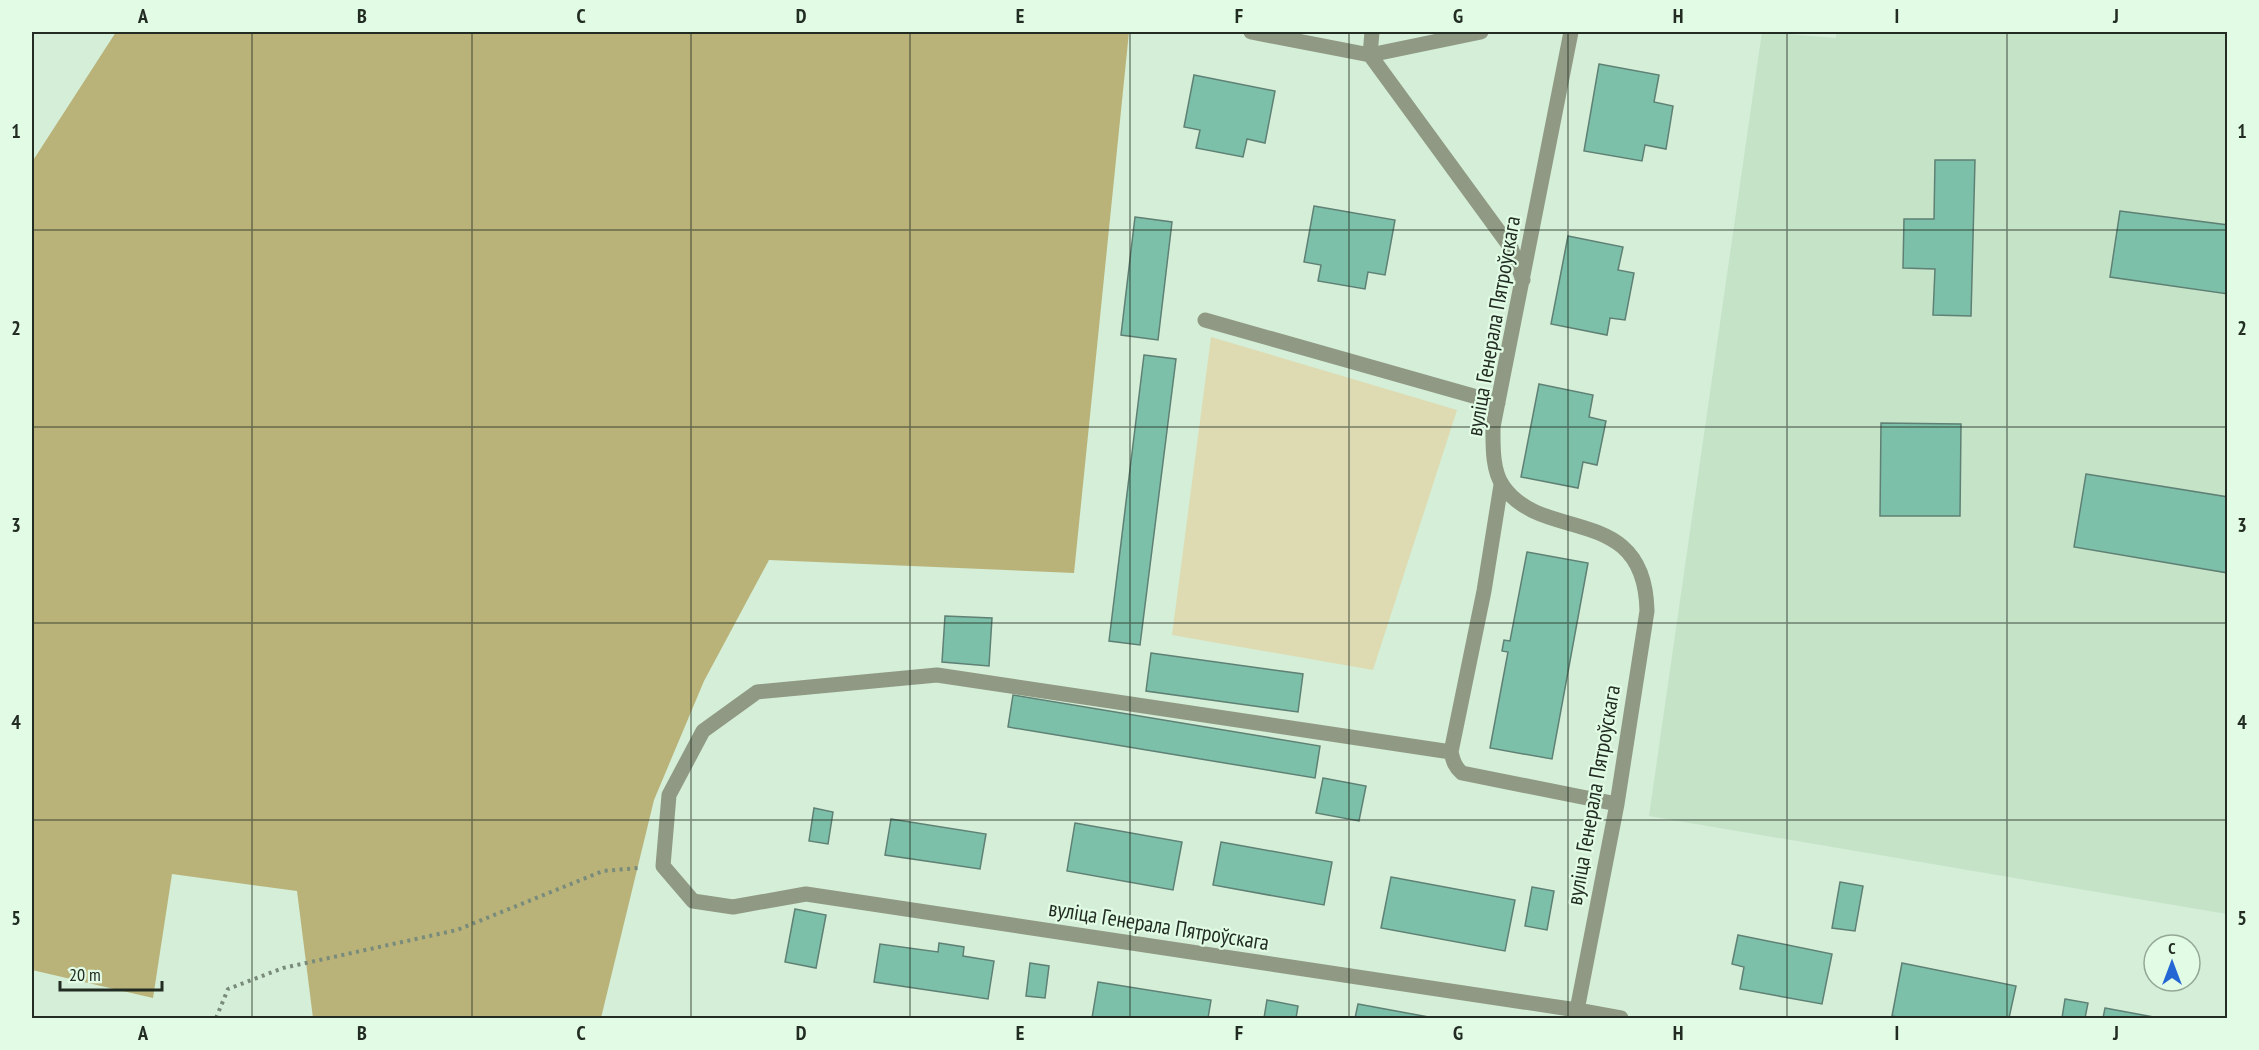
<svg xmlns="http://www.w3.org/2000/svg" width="2259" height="1050" font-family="'PT Sans Narrow',sans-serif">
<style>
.built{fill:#c4e3c7}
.green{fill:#dedbb3}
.forest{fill:#b9b37a}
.building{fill:#7dc0a9;stroke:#5f8074;stroke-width:1.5}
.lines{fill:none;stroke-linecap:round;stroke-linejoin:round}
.path{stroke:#798b7b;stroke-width:4;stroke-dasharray:3 4.5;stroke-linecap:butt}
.minor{stroke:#909983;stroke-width:15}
.grid{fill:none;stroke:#222c23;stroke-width:1.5;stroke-opacity:0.55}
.labels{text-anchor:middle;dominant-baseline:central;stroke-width:4.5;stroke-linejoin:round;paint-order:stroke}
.street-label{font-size:22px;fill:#222c23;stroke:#e1fbe4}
.neatline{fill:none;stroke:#222c23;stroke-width:2}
.grid-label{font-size:20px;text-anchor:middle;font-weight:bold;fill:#222c23}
</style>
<rect width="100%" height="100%" fill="#d4eed7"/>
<path class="built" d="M1762,32L1836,38V32H2227V914L1649,816Z"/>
<path class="green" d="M1211,337L1457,410L1373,670L1172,635Z"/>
<path class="forest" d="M116,32H1129L1074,573L769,560L704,681L654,800L601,1018H313L297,891L172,874L153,998L32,970V162Z"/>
<path class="building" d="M1599,64L1659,75L1654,102L1673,106L1666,149L1645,145L1642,161L1584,151Z
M1194,75L1275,91L1265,143L1247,139L1243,157L1196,148L1200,130L1184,127Z
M1935,160H1975L1971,316L1933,315L1935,269L1903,268L1904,219H1934Z
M1314,206L1395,220L1385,275L1368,272L1365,289L1318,281L1321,265L1304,262Z
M2120,211L2228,225V294L2110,277Z
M1135,217L1172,222L1158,340L1121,335Z
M1568,236L1623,247L1618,270L1634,273L1625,320L1610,318L1607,335L1551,324Z
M1144,355L1176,359L1140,645L1109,641Z
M1539,384L1593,395L1589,417L1606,421L1597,465L1583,462L1578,488L1521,477Z
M1881,423L1961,424L1960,516H1880Z
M2086,474L2228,497V573L2074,547Z
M1527,552L1588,563L1552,759L1490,748L1508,652L1502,651L1504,640L1510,641Z
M945,616L992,618L989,666L942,662Z
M1151,653L1303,674L1298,712L1146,691Z
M1013,695L1320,746L1315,778L1008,727Z
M1323,778L1366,786L1359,821L1316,813Z
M814,808L833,812L828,844L809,841Z
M891,819L986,834L980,869L885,855Z
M1075,823L1182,842L1173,890L1067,871Z
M1221,842L1332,862L1324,905L1213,885Z
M1391,877L1515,900L1505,951L1381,928Z
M1840,882L1863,886L1855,931L1832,928Z
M1532,887L1554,891L1547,930L1525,926Z
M795,909L826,915L816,968L785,962Z
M1738,935L1832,954L1822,1004L1740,989L1744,967L1732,964Z
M939,943L964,947L963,956L994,961L988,999L874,982L880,944L938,952Z
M1030,963L1049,966L1045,998L1026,996Z
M1902,963L2016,986L2009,1018H1903L1892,1016Z
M1098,982L1211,1000L1208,1018H1092Z
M2065,999L2088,1003L2085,1018H2062Z
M1267,1000L1298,1006L1296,1018H1264Z
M1358,1004L1434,1018H1355Z
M2105,1008L2159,1018H2103Z"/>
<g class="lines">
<path class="path" d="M216,1018L228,989L283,968L457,930L603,871L638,868"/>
<path class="minor" d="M1251,32L1370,55L1372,32
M1481,32L1370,55L1511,248L1523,280
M1571,32L1493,427C1493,445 1492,470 1503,486C1543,544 1645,502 1647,611L1617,804L1577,1010
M1205,320L1498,403
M1501,485L1484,591L1451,752C1453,761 1455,767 1462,773L1617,804
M1451,752L937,675L757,692L703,731L669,795L663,866L693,901L733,907L806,894L1577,1010L1621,1018"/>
</g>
<path class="grid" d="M252,32V1018M472,32V1018M691,32V1018M910,32V1018M1130,32V1018M1349,32V1018M1568,32V1018M1787,32V1018M2007,32V1018M32,230H2228M32,427H2228M32,623H2228M32,820H2228"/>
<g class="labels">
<g class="street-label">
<text transform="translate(1493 326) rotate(-80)">вуліца Генерала Пятроўскага</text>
<text transform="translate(1593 795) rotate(-80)">вуліца Генерала Пятроўскага</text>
<text transform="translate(1159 925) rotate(9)">вуліца Генерала Пятроўскага</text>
</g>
</g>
<rect width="2259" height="1050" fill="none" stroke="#e1fbe4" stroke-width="66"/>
<g transform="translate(2172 963)"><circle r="28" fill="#e1fbe4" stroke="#95a897" stroke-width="1.5"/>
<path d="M0-4.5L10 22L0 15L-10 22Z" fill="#2467d4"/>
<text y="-9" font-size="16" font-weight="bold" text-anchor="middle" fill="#222c23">С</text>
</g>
<path d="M60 981v9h102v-9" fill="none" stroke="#222c23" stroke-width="3"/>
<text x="69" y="981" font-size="18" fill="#222c23" stroke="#e1fbe4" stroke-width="4.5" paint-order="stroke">20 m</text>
<rect x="33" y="33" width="2193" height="984" class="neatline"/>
<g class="grid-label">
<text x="143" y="23">A</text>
<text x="362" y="23">B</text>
<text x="581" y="23">C</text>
<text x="801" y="23">D</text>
<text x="1020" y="23">E</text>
<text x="1239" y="23">F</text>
<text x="1458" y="23">G</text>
<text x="1678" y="23">H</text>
<text x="1897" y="23">I</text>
<text x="2116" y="23">J</text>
<text x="16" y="138">1</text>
<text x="2242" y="138">1</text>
<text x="16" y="335">2</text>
<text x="2242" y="335">2</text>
<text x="16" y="532">3</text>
<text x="2242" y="532">3</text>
<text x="16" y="729">4</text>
<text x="2242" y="729">4</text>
<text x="16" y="925">5</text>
<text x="2242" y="925">5</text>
<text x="143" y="1040">A</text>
<text x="362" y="1040">B</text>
<text x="581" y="1040">C</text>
<text x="801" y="1040">D</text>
<text x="1020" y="1040">E</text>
<text x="1239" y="1040">F</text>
<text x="1458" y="1040">G</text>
<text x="1678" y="1040">H</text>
<text x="1897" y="1040">I</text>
<text x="2116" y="1040">J</text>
</g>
</svg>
